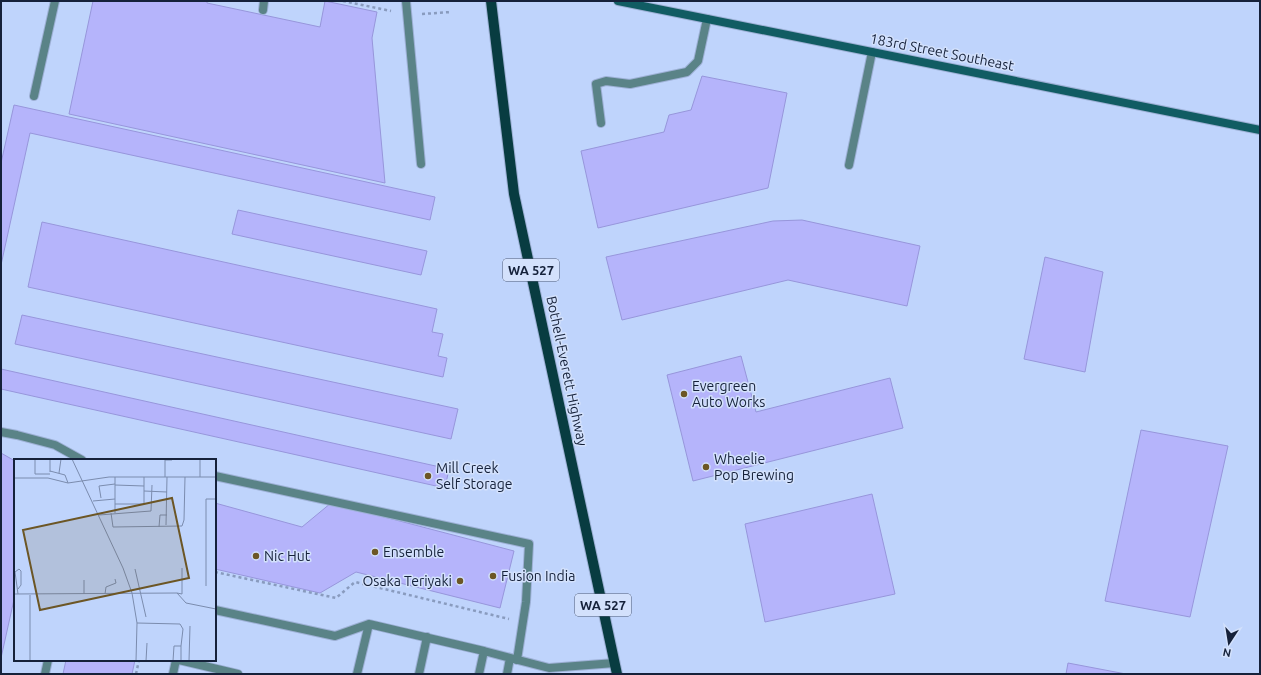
<svg xmlns="http://www.w3.org/2000/svg" width="1261" height="675" font-family="Ubuntu,sans-serif">
  <style>
    .building { fill: #b5b4fb; stroke: #9796db }
    .lines { fill: none; stroke-linecap: round; stroke-linejoin: round }
    .lane-casing { stroke: #9db0d5; stroke-width: 10 }
    .secondary-casing { stroke: #9db0d5; stroke-width: 10 }
    .primary-casing { stroke: #9db0d5; stroke-width: 12 }
    .path { stroke: #899bbe; stroke-width: 2.5; stroke-dasharray: 3 3; stroke-linecap: butt }
    .lane { stroke: #5a8387; stroke-width: 8 }
    .secondary { stroke: #115c63; stroke-width: 8 }
    .primary { stroke: #083c41; stroke-width: 10 }
    .poi-dot { fill: #6c5625; stroke: #d3e1fc; stroke-width: 1.5 }
    .labels { text-anchor: middle; stroke-width: 3; stroke-linejoin: round; paint-order: stroke }
    .shield { fill: #d3e1fc; stroke: #4e5b74; stroke-width: 1 }
    .shield-label { font-size: 13px; font-weight: bold; fill: #15213a }
    .street-label { font-size: 14px; fill: #15213a; stroke: #d3e1fc }
    .poi-label { font-size: 14px; fill: #15213a; stroke: #d3e1fc; text-anchor: start }
    .inset-road { fill: none; stroke: #7b8cae; stroke-width: 1 }
    .view { fill: #6c5625; fill-opacity: 0.15; stroke: #6c5625; stroke-width: 2 }
    .inset-edge { fill: none; stroke: #15213a; stroke-width: 2 }
  </style>
  <rect width="100%" height="100%" fill="#bfd4fc"/>
  <path class="building" d="M93 1H207V3L320 27 325 1 377 12 372 38 385 183 69 114Z
    M702 76 787 93 768 188 598 228 581 151 664 132 669 115 691 110Z
    M14 105 435 197 430 220 30 133 1 265V163Z
    M238 210 427 251 421 275 232 234Z
    M802 220 920 246 907 306 788 280 622 320 606 257 773 221Z
    M42 222 437 309 432 332 443 334 438 356 447 358 443 377 28 287Z
    M1045 257 1103 272 1085 372 1024 359Z
    M22 315 458 409 451 439 15 344Z
    M741 356 756 412 890 378 903 428 693 481 667 375Z
    M1 369 449 469 445 488 1 389Z
    M1141 430 1228 446 1190 617 1105 601Z
    M1 453 15 461V595L1 658Z
    M872 494 895 594 765 622 745 524Z
    M215 503 302 527 331 503 514 551 500 608 356 572 320 593 215 569Z
    M66 660H135L132 674H63Z
    M1068 663 1126 674H1066Z"/>
  <g class="lines">
    <g class="lane-casing">
      <path id="lane" d="M406 1 421 164
        M263 10 264 1
        M34 96 55 1
        M601 123 596 84 606 81 630 84 687 72 698 61 707 19
        M849 165 872 52
        M1 432 17 435 55 445 82 460
        M215 476 529 544 526 602 517 660
        M215 610 335 636 369 624 484 651 549 668 615 663
        M179 660 238 674
        M45 674 48 660
        M173 674 176 660
        M357 674 369 624
        M419 674 427 637
        M479 674 484 651
        M507 674 510 658"/>
    </g>
    <g class="secondary-casing">
      <path id="secondary" d="M618 1 1260 130"/>
    </g>
    <g class="primary-casing">
      <path id="primary" d="M491 1 514 194 617 674"/>
    </g>
    <path class="path" d="M343 1 391 11
      M422 14 451 12
      M215 572 336 598 355 582 509 619
      M136 674 139 660"/>
    <use href="#lane" class="lane"/>
    <use href="#secondary" class="secondary"/>
    <use href="#primary" class="primary"/>
  </g>
  <g class="poi-dot">
    <circle cx="684" cy="394" r="4"/>
    <circle cx="706" cy="467" r="4"/>
    <circle cx="428" cy="476" r="4"/>
    <circle cx="375" cy="552" r="4"/>
    <circle cx="256" cy="556" r="4"/>
    <circle cx="493" cy="576" r="4"/>
    <circle cx="460" cy="581" r="4"/>
  </g>
  <g class="labels">
    <g class="shield">
      <rect x="503" y="259" width="56" height="22" rx="3"/>
      <rect x="575" y="594" width="56" height="22" rx="3"/>
    </g>
    <g class="shield-label">
      <text x="531" y="275">WA 527</text>
      <text x="603" y="610">WA 527</text>
    </g>
    <g class="street-label">
      <text transform="translate(942 52) rotate(11)" y="5">183rd Street Southeast</text>
      <text transform="translate(567 371) rotate(78)" y="5">Bothell-Everett Highway</text>
    </g>
    <g class="poi-label">
      <text x="692" y="391">Evergreen<tspan x="692" dy="16">Auto Works</tspan></text>
      <text x="714" y="464">Wheelie<tspan x="714" dy="16">Pop Brewing</tspan></text>
      <text x="436" y="473">Mill Creek<tspan x="436" dy="16">Self Storage</tspan></text>
      <text x="383" y="557">Ensemble</text>
      <text x="264" y="561">Nic Hut</text>
      <text x="501" y="581">Fusion India</text>
      <text x="452" y="586" text-anchor="end">Osaka Teriyaki</text>
    </g>
  </g>
  <g transform="translate(14 459)">
    <rect width="202" height="202" fill="#bfd4fc"/>
    <path class="inset-road" d="M21 0V15H36M36 0V13M58 0 109 109 118 134 123 164 122 202M36 12 51 16 54 24M45 14 47 0M151 18V1H158M186 18V0M0 19H34L54 24 95 18H202M101 26 130 27M130 32 153 33M87 39 85 27 101 25M79 42 101 40M101 45H130V18M97 54 99 68 168 67 170 61 171 18M101 54V18M85 56 137 52 138 26M152 66 153 18M145 68 146 56H153M121 110 132 158M70 121V135M192 127V40H202M4 130 7 126V112L5 110 1 113 4 135M163 134 168 135V109M0 135 163 134 172 144 202 150M91 135 92 128 102 124 101 120M16 136V202M123 164 166 165 169 170 167 187M132 202 133 184M159 202 160 187H167V202M175 202 176 167"/>
    <path class="view" d="M158 39 175 119 26 151 9 71Z"/>
    <rect width="202" height="202" class="inset-edge"/>
  </g>
  <rect width="1261" height="675" fill="none" stroke="#15213a" stroke-width="4"/>
  <g transform="translate(1229 643) rotate(192)" stroke="#d3e1fc" stroke-width="3" paint-order="stroke">
  <path d="M0-3L7 15L0 10L-7 15Z" fill="#15213a"/>
  <text y="-6" font-size="11" font-weight="bold" text-anchor="middle" fill="#15213a">N</text>
  </g>
</svg>
